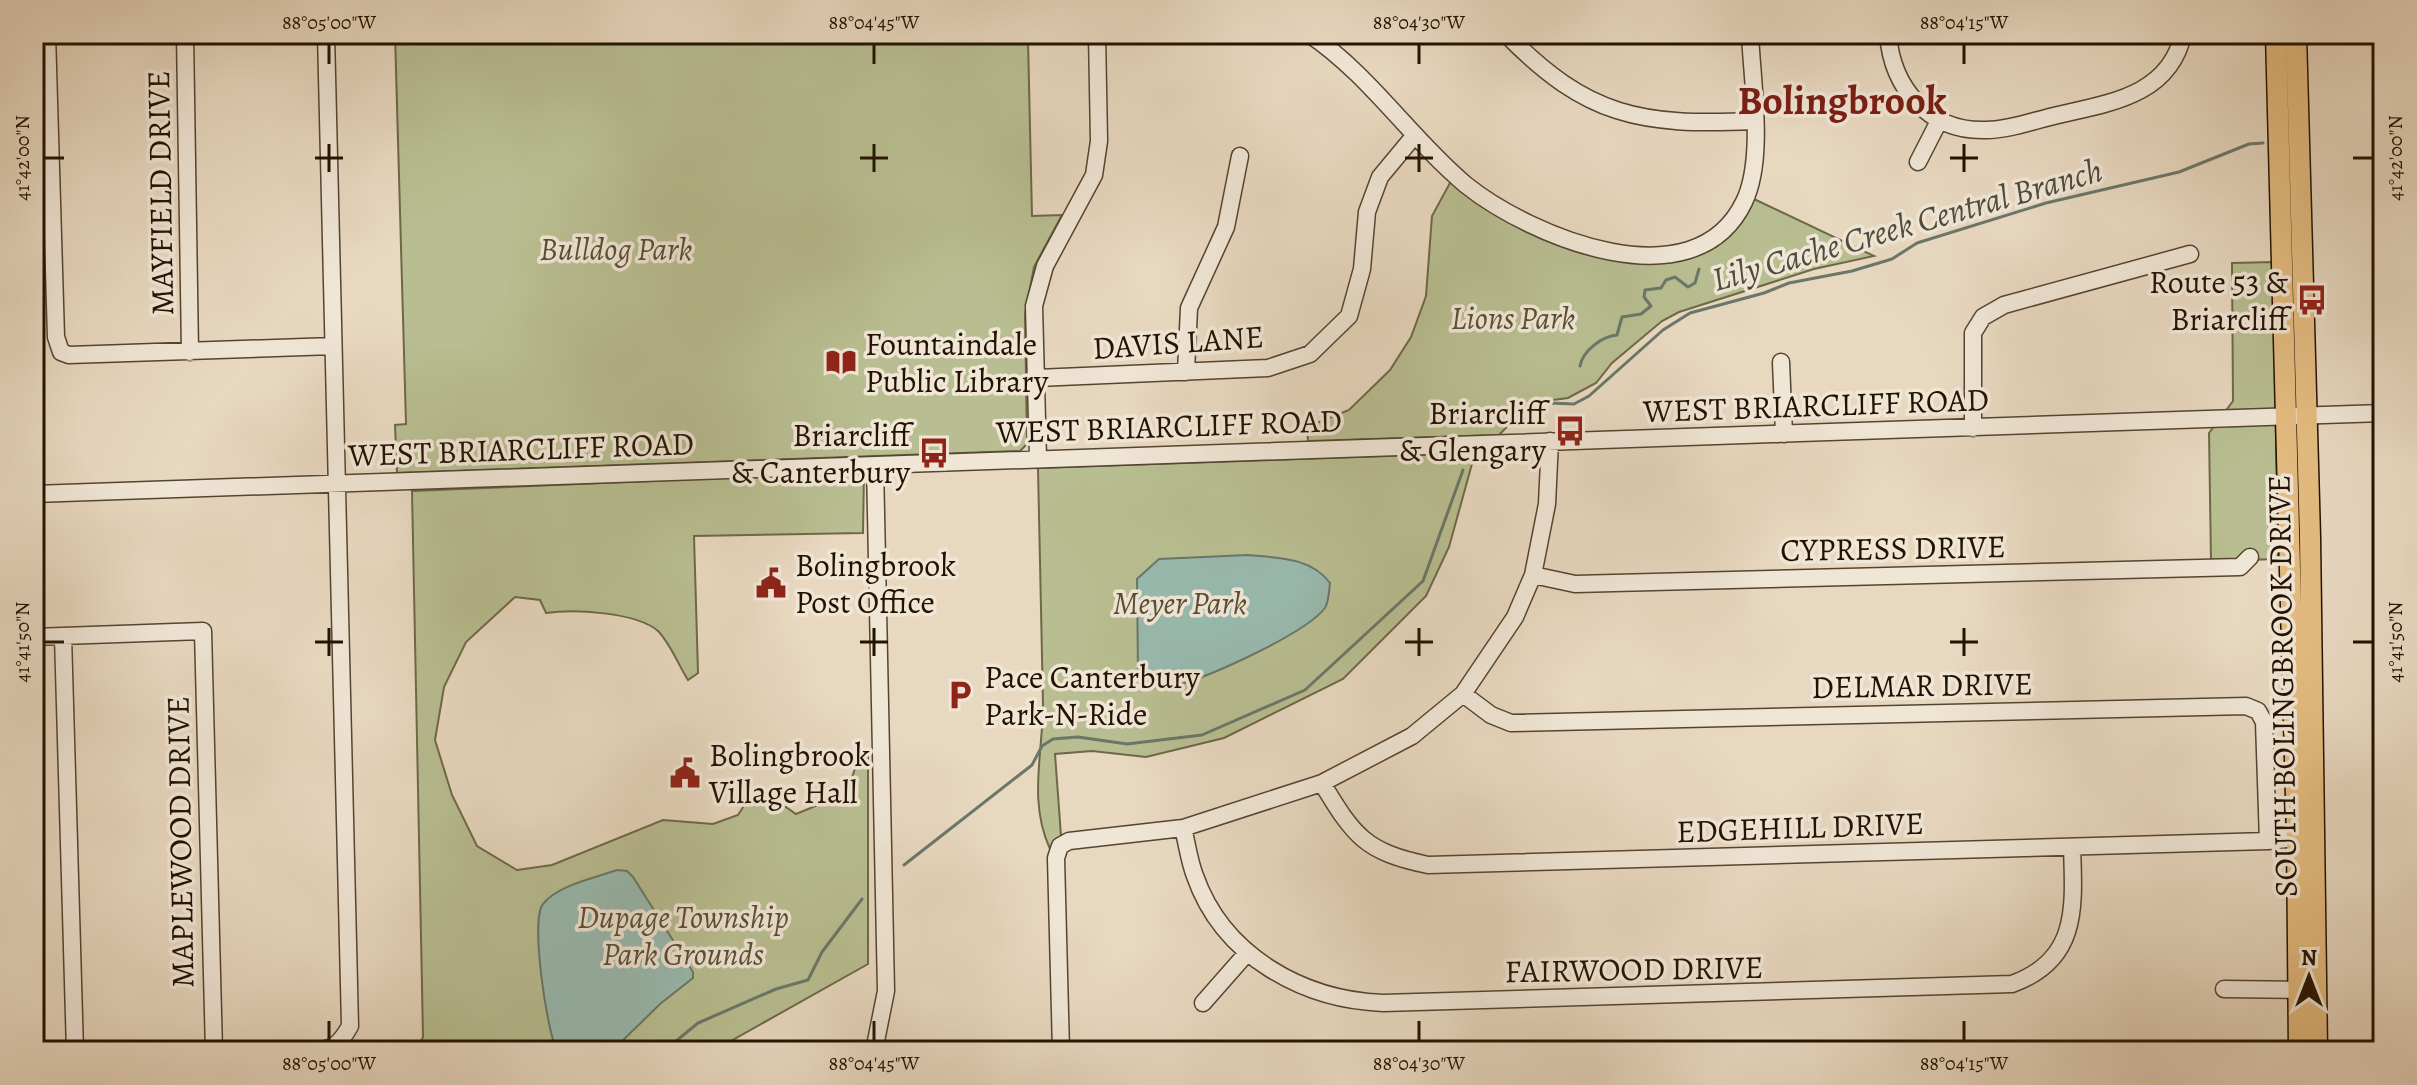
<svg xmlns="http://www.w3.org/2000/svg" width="2417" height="1085" font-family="Alegreya,serif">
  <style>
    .green { fill: #b8be91; stroke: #6e6848; stroke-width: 2 }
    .water { fill: #98baaf; stroke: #6a7769; stroke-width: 2 }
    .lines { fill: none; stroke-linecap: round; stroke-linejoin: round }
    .stream { stroke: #6a7769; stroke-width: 3 }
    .minor-casing { stroke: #554430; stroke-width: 19 }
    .major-casing { stroke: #241200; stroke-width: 23 }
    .minor { stroke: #f0e6d6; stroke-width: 16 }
    .major { stroke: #e4bc80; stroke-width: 20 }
    .ticks { fill: none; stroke: #241200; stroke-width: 3 }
    .labels { text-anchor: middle; stroke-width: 7; stroke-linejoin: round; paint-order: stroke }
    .street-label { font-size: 32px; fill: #241200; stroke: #f0e6d6 }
    .park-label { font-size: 32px; font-style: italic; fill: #584e33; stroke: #f0e6d6 }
    .poi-label { font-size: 32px; fill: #241200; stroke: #f0e6d6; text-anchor: start }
    .water-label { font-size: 34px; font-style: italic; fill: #4d4d3d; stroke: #f0e6d6 }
    .district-label { font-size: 40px; font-weight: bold; fill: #7a1f14; stroke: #f0e6d6 }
    .neatline { fill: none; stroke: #241200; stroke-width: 3 }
    .ticks-label { font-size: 20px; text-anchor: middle; fill: #241200 }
  </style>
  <rect width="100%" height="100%" fill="#e8d8c0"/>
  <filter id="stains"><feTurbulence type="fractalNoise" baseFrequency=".0025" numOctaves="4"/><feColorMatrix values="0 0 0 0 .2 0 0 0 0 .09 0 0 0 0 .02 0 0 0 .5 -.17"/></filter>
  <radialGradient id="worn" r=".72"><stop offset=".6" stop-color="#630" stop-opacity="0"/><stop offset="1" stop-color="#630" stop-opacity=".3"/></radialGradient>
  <path class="green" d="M395 34H820L824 43 1028 40 1032 216 1062 215 1034 267 1025 314 1027 444 1020 451 397 473 395 425 406 424Z
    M1451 181C1524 217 1649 306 1724 238 1735 228 1743 210 1752 198L1874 256 1814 269 1679 312 1662 321 1612 363 1596 383 1568 398 1530 403 1499 435 1308 441 1307 427 1349 410 1390 370 1411 337 1426 296 1432 216Z
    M2273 262 2278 559 2211 561 2209 433 2233 401 2232 263Z
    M1475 453 1449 547 1426 596 1343 679 1224 738 1146 757 1092 751 1055 754 1061 836 1050 849C1028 801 1043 754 1043 703 1042 625 1040 547 1038 468Z
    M864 472 863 533 694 536 698 673 688 680C679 666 670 643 658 631 636 612 574 609 546 613L540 600 515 597 466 642 444 687 435 740 452 795 477 846 517 870 552 865 663 820 713 824 738 815 753 792 763 791 796 814 847 793 860 753 868 754V964L713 1051H416L423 1037 412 491Z"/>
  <path class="water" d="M1248 555C1277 558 1311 557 1330 583 1329 591 1329 601 1325 608 1306 633 1213 675 1181 684 1169 688 1156 688 1143 687L1138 674 1137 579 1159 559Z
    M617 870 627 871 633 877 693 972V978L660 1004 612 1051H557C547 1032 530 920 543 904 558 885 595 878 617 870Z"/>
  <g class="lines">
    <path class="stream" d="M1580 366C1583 350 1603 336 1617 335L1622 317 1641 314 1651 306 1644 297 1645 290 1661 288 1666 280 1675 277 1688 287 1695 283 1699 269
      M1516 424 1550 403 1574 404 1589 396 1663 330 1690 313 1764 293 1789 283 1852 271 1892 259 1917 243 2046 203 2179 172 2249 144 2263 143
      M904 865 1032 765 1042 746 1053 739 1078 737 1127 744 1202 735 1305 690 1423 581 1463 470
      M664 1051 698 1023 776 989 808 980 822 952 862 899"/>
    <g class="minor-casing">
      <path id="minor" d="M47 34 56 337 61 352 69 355 333 346
        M185 34 190 352
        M1309 34C1369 74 1411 139 1466 185 1531 237 1694 305 1744 202 1765 159 1752 82 1750 34
        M1506 34C1587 117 1641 126 1753 121
        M1888 34C1892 88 1929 132 1986 130 2010 130 2035 120 2058 115 2110 103 2170 95 2183 34
        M1918 162 1939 121
        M1781 362 1784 434
        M1186 372 1189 308 1226 227 1240 156
        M1037 378 1268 368 1310 354 1349 316 1362 269 1367 212 1380 177 1414 136
        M1973 428V333L1983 317 2004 305 2190 254
        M1038 459 1034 306 1045 266 1094 175 1099 141 1097 34
        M34 494 2383 413
        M1533 575 1575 584 2240 567 2250 557
        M63 636 75 1051
        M34 637 203 631 214 1051
        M1463 694 1491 715 1511 723 2246 706 2258 711 2264 722 2268 841
        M1322 783C1354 836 1365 852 1428 865L2268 841 2308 837
        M1183 828C1187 843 1189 861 1195 876 1223 956 1303 1000 1383 1003L2012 984C2079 960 2074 907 2072 847
        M2224 989 2308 990
        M1203 1003 1247 953
        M313 1051C333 1050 340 1044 350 1026L326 34
        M874 1051 886 991 875 465
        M1061 1051 1056 858 1060 846 1069 841 1183 828 1322 783 1412 736 1463 694 1515 617 1533 575 1547 504 1550 441"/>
    </g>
    <g class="major-casing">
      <path id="major" d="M2276 34 2297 838 2299 1051
        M2296 34 2310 537 2317 1051"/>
    </g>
    <use href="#minor" class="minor"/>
    <use href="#major" class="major"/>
  </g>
  <path class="ticks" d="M329 44V64M874 44V64M1419 44V64M1964 44V64M329 144V172M874 144V172M1419 144V172M1964 144V172M44 158H64M315 158H343M860 158H888M1405 158H1433M1950 158H1978M2353 158H2373M329 628V656M874 628V656M1419 628V656M1964 628V656M44 642H64M315 642H343M860 642H888M1405 642H1433M1950 642H1978M2353 642H2373M329 1021V1041M874 1021V1041M1419 1021V1041M1964 1021V1041"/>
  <defs>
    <g id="bus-bare" transform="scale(2.4)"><path d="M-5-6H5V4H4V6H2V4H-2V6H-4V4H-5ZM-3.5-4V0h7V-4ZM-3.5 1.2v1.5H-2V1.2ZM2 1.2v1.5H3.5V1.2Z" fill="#8f2418" stroke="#f0e6d6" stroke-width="2.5" paint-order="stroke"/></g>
    <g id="library-bare" transform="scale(2.4)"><path d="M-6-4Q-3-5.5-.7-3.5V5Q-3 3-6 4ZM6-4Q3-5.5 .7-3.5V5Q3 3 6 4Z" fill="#8f2418" stroke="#f0e6d6" stroke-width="2.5" paint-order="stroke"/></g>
    <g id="civic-bare" transform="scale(2.4)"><path d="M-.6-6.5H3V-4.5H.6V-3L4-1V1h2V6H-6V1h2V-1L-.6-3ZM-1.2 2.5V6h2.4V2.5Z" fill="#8f2418" stroke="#f0e6d6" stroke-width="2.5" paint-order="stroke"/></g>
    <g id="parking-bare" transform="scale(2.4)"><path d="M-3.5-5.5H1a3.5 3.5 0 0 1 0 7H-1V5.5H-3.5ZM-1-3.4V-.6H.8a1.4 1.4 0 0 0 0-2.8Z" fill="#8f2418" stroke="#f0e6d6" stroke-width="2.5" paint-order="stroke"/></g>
  </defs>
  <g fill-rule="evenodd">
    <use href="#bus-bare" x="2312" y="300"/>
    <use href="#library-bare" x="841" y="362"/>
    <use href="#bus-bare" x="1570" y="431"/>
    <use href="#bus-bare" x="934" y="453"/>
    <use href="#civic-bare" x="771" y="583"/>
    <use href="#parking-bare" x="960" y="695"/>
    <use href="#civic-bare" x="685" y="773"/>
  </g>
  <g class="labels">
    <g class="street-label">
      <text transform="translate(160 193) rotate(-91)" y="11">MAYFIELD DRIVE</text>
      <text transform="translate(1178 342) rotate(-4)" y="11">DAVIS LANE</text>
      <text transform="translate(1816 405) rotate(-2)" y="11">WEST BRIARCLIFF ROAD</text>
      <text transform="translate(1169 426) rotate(-2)" y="11">WEST BRIARCLIFF ROAD</text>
      <text transform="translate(521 449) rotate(-2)" y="11">WEST BRIARCLIFF ROAD</text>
      <text transform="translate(1893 548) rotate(-1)" y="11">CYPRESS DRIVE</text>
      <text transform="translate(1922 685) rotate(-1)" y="11">DELMAR DRIVE</text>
      <text transform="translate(2282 686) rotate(-91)" y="11">SOUTH BOLINGBROOK DRIVE</text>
      <text transform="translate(1800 827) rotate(-2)" y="11">EDGEHILL DRIVE</text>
      <text transform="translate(180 842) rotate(-91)" y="11">MAPLEWOOD DRIVE</text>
      <text transform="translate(1634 969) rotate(-1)" y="11">FAIRWOOD DRIVE</text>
    </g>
    <g class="park-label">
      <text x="616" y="260">Bulldog Park</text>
      <text x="1513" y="329">Lions Park</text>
      <text x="1180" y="614">Meyer Park</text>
      <text x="683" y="928">Dupage Township<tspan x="683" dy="37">Park Grounds</tspan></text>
    </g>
    <g class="poi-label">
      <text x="2288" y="293" text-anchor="end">Route 53 &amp;<tspan x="2288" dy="37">Briarcliff</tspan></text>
      <text x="865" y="355">Fountaindale<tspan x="865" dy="37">Public Library</tspan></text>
      <text x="1546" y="424" text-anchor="end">Briarcliff<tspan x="1546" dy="37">&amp; Glengary</tspan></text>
      <text x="910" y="446" text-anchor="end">Briarcliff<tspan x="910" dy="37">&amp; Canterbury</tspan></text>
      <text x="795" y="576">Bolingbrook<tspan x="795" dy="37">Post Office</tspan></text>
      <text x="984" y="688">Pace Canterbury<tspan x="984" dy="37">Park-N-Ride</tspan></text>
      <text x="709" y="766">Bolingbrook<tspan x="709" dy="37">Village Hall</tspan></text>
    </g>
    <g class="water-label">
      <text transform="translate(1907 224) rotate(-16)" y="12">Lily Cache Creek Central Branch</text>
    </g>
    <g class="district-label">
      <text x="1842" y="114">Bolingbrook</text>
    </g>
  </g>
  <rect width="2417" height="1085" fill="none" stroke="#e8d8c0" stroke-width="88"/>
  <g transform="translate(2309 977)" stroke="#f0e6d6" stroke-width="6" paint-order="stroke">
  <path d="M0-6L14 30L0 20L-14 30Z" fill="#241200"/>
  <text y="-12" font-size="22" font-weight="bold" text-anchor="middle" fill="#241200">N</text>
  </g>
  <rect x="44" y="44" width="2329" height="997" class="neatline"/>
  <g class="ticks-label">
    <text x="329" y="29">88°05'00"W</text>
    <text x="874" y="29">88°04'45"W</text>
    <text x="1419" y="29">88°04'30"W</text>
    <text x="1964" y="29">88°04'15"W</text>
    <text transform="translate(22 158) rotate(-90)" y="7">41°42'00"N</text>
    <text transform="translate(2395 158) rotate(-90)" y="7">41°42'00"N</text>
    <text transform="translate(22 642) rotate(-90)" y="7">41°41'50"N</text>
    <text transform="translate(2395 642) rotate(-90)" y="7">41°41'50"N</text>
    <text x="329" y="1070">88°05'00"W</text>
    <text x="874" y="1070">88°04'45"W</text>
    <text x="1419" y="1070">88°04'30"W</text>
    <text x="1964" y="1070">88°04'15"W</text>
  </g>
  <rect width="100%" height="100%" filter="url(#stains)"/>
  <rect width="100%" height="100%" fill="url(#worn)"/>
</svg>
